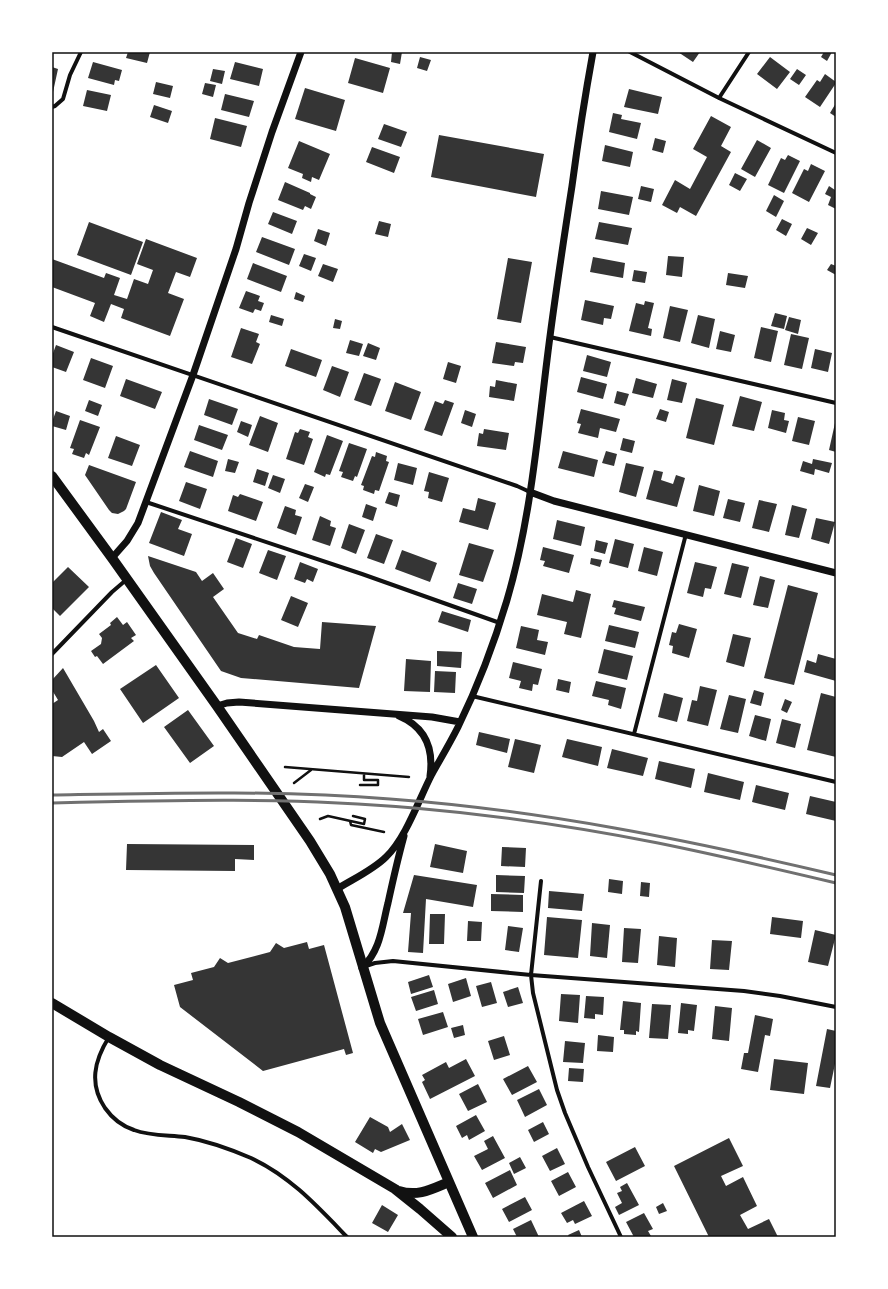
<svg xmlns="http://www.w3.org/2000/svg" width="888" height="1289" font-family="'PT Sans',sans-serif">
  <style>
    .building { fill: #353535 }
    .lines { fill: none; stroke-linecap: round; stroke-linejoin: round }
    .path { stroke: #111; stroke-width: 2.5 }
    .minor { stroke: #111; stroke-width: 4 }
    .tertiary { stroke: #111; stroke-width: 7 }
    .primary { stroke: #111; stroke-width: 10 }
    .rail { stroke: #707070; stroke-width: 3 }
    .neatline { fill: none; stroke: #111; stroke-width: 1.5 }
  </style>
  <rect width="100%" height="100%" fill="#fff"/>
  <path class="building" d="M128 52H150L147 63 126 58Z
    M392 52H402L400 64 391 62Z
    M678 52H700L693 62Z
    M824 52H832L827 61 821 57Z
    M420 57 431 60 427 71 417 68Z
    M770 57 790 72 777 89 757 74Z
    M355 58 390 68 383 93 348 83Z
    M93 62 122 70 119 81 115 80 114 85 88 78Z
    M235 62 263 69 259 86 230 79Z
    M52 67 58 69 53 92H52Z
    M213 69 225 71 222 84 210 81Z
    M797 69 806 75 799 85 790 79Z
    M825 74 836 82V83L820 107 805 97 817 80 820 82Z
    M156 82 173 86 170 98 153 94Z
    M205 83 216 85 213 97 202 94Z
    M305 88 345 100 336 131 295 119Z
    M629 89 662 97 658 114 624 107Z
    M87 90 111 95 107 111 83 106Z
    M225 94 254 101 249 117 221 110Z
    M836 103V117L830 113Z
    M154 105 172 111 168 123 150 117Z
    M613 113 622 115 621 119 641 123 637 139 609 132Z
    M711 116 731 127 721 146 731 152 696 216 680 207 677 213 662 205 675 180 690 189 707 157 693 149Z
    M215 118 247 126 241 147 210 139Z
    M384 124 407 132 401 147 378 139Z
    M439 135 544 154 536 197 431 177Z
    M655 138 666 141 663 153 652 150Z
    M757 140 771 148 755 177 741 169Z
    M299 141 330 154 319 180 312 177 311 182 302 178 303 174 288 168Z
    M605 145 633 152 630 167 602 161Z
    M372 147 400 157 394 173 366 162Z
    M788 155 800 161 784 193 768 185 781 158 785 160Z
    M811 164 825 171 809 202 792 193 804 169 808 171Z
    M735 173 747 179 740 191 729 185Z
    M285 182 310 193V194L316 197 311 209 305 206 303 210 278 200Z
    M641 186 654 189 651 202 638 199Z
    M829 186 835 190 836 187V209L828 205 831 197 825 194Z
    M601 191 633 197 629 215 598 209Z
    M774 195 784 201 776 217 766 211Z
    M273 212 297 221 292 234 268 224Z
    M782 219 792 224 786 236 776 230Z
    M379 221 391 224 388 237 375 234Z
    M89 222 143 242 131 275 77 255Z
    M599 222 632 228 628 245 595 239Z
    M807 228 818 233 811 245 801 239Z
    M318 229 330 233 326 246 314 241Z
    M262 237 295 249 289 265 256 252Z
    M146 239 197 258 190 277 176 272 168 293 184 299 170 336 121 318 124 309 111 304 104 322 90 316 95 303 52 287V259L104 278 106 273 120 278 114 295 127 299 134 279 148 284 153 270 137 264Z
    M304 254 316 258 311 271 299 266Z
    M668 256 684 257 682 277 666 275Z
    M593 257 625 263 623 278 590 272Z
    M508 258 532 262 521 323 497 319Z
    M253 263 287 276 281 292 247 279Z
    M323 264 338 269 333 282 318 276Z
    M831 264 836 266V275L827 270Z
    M634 270 647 272 645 283 632 281Z
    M728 273 748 276 745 288 726 285Z
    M246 291 260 296 258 301 264 303 261 311 255 309 253 313 239 308Z
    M296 292 305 296 303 302 294 299Z
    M585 300 614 306 611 319 604 318 603 325 581 320Z
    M645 301 654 303 648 328 652 329 651 336 629 331 636 303 644 305Z
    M670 306 688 310 680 342 663 338Z
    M775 313 787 316 784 329 771 326Z
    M271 315 284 319 282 326 269 322Z
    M698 315 715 319 709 348 691 343Z
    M789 317 801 320 798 334 785 330Z
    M335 319 342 321 340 329 333 328Z
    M761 327 778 331 771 362 754 358Z
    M241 328 259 334 256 342 260 344 252 364 231 357Z
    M720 331 735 335 731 352 716 349Z
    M791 334 809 338 802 369 784 365Z
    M350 340 363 344 359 356 346 353Z
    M496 342 526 347 523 363 515 362 514 366 492 363Z
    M368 343 380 348 376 360 363 356Z
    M56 345 74 352 66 372 52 367V356Z
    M291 349 322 360 316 377 285 366Z
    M815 349 832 353 828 372 811 368Z
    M587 355 611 362 607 377 583 371Z
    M91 358 113 366 105 388 83 380Z
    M448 362 461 366 456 383 443 379Z
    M332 366 349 372 340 397 323 390Z
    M364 373 381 379 371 406 354 400Z
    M581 377 607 384 603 399 577 392Z
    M636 378 657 384 653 398 632 393Z
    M126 379 162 392 155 409 120 396Z
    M672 379 687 383 682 403 667 400Z
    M496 380 517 384 514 401 489 397 490 386 495 387Z
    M395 382 421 392 411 420 385 411Z
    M617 391 629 394 625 406 614 403Z
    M740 396 762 402 754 431 732 426Z
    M696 398 724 405 714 445 686 438Z
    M209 399 238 409 232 425 204 415Z
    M89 400 102 405 98 416 85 411Z
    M445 400 454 403 442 436 424 430 435 401 443 404Z
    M581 409 620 419 616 432 600 428 598 438 578 433 581 424 577 423Z
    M660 409 669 412 666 422 656 419Z
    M465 410 476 414 472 427 461 423Z
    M772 410 785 413 784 420 789 421 786 433 768 428Z
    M56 411 70 416 66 430 52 426V422Z
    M260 416 278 423 268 452 249 445Z
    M798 417 815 421 809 445 792 441Z
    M80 420 100 427 89 455 86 453 84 458 72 454 74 449 70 448Z
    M241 421 252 425 248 437 237 432Z
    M835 423H836V452L829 450Z
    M199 425 228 435 222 450 194 440Z
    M300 429 310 432 308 437 313 439 304 465 286 459 295 432 298 433Z
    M484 429 509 433 506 450 477 446 479 433 483 434Z
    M327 435 343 441 330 475 326 474 325 477 314 472Z
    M116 436 140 445 132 466 108 458Z
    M623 438 635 441 632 453 620 450Z
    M349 443 367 449 357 477 355 476 353 481 341 477 343 472 339 471Z
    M190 451 218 461 213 477 184 467Z
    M563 451 598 460 594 477 558 468Z
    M606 451 617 454 614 466 602 463Z
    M376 452 387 456 386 461 389 462 379 491 375 490 374 494 363 490 364 486 361 485 372 456 375 457Z
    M228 459 239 462 235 473 225 471Z
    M813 459 832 463 829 473 815 469 814 475 800 471 803 461 812 464Z
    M398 463 417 468 413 485 394 480Z
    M626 463 644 467 636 497 619 492Z
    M89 465 136 482 126 509 124 511 118 514 112 513 109 510 85 475Z
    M257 469 269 473 265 486 253 482Z
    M654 470 663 472 661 480 673 484 676 475 685 478 677 507 646 499Z
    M429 472 449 478 442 502 428 498 429 492 424 491Z
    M273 475 285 479 280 493 268 488Z
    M186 482 207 489 200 509 179 501Z
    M305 484 314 487 308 502 299 498Z
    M699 485 720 491 714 516 693 511Z
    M389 492 400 495 397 507 385 503Z
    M240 494 263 502 256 521 228 511 233 495 238 497Z
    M478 498 496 503 488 530 459 522 463 508 475 511Z
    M728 499 745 503 740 522 723 518Z
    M759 500 777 504 769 532 752 528Z
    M366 504 377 508 373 521 362 517Z
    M792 505 807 509 799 538 785 535Z
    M285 506 296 510 295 515 302 517 296 535 277 528Z
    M161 512 182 520 178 529 192 534 184 556 149 543Z
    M320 516 331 521 330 526 336 528 330 546 312 540Z
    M816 518 835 522 829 544 811 539Z
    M557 520 585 527 581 546 553 539Z
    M349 524 365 530 356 554 341 548Z
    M376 534 393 540 384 564 367 558Z
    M236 538 252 544 243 568 227 562Z
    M615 539 634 544 628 568 609 563Z
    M596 540 608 543 605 554 594 551Z
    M469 543 494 550 483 582 459 575Z
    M543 547 574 555 569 573 543 566 545 561 540 560Z
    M644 547 663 552 657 576 638 571Z
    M268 550 286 556 277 580 259 573Z
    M402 550 437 563 430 582 395 569Z
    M148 556 196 572 202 581 213 573 224 589 213 597 238 633 257 639 259 635 294 647 320 649 322 622 376 626 359 688 241 678 221 671 154 573 150 566Z
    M591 558 602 560 600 567 590 564Z
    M300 562 318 569 313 582 307 579 305 583 294 579Z
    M695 562 717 567 711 589 705 588 703 597 687 593Z
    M732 563 749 567 741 598 724 594Z
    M68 567 89 587 60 616 52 608V583Z
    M760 576 775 580 768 608 753 605Z
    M458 583 477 589 472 604 453 598Z
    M788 585 818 593 794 685 764 678Z
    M576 590 591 594 581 638 564 634 567 622 537 615 542 594 573 602Z
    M291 596 308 603 298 627 281 620Z
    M614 600 645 607 641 621 614 614 616 608 612 607Z
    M442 611 471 620 468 632 438 622Z
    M117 617 123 625 127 622 136 635 131 638 134 641 103 664 97 656 95 657 91 651 101 644 102 638 99 634 111 625 110 623Z
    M679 624 697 629 689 658 672 653 673 646 669 645 672 632 676 633Z
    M609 625 639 632 635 648 605 641Z
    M521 626 539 630 537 640 548 642 545 655 516 648Z
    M733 634 751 638 744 667 726 662Z
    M604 649 633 656 627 680 598 673Z
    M437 651 462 652 461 668 437 666Z
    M818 654 836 659V681L804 672 807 660 816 663Z
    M406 659 431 661 430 692 404 691Z
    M513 662 542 669 538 685 533 684 532 691 519 688 521 681 509 678Z
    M156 665 179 698 143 723 120 689Z
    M63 668 94 721 99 732 103 729 111 741 92 754 84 742 62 757 52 756V704L58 700 52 690V680Z
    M435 671 456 672 455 693 434 692Z
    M558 679 571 682 569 693 556 690Z
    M596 681 626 688 621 709 608 705 609 700 592 696Z
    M700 686 717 690 708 726 687 721 692 700 697 701Z
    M754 690 764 693 761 706 750 703Z
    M664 693 683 698 677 722 658 717Z
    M821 693 836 697V757L807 750Z
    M729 695 746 699 738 733 720 729Z
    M785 699 792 702 787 713 781 710Z
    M188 710 214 746 190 763 164 727Z
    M755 715 771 719 766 741 749 736Z
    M782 719 801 724 795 748 776 743Z
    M479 732 510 739 507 753 476 745Z
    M515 739 541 745 534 773 508 767Z
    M567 739 602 747 598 766 562 757Z
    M612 749 648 758 643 776 607 768Z
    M659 761 695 769 691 788 655 779Z
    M708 773 744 782 740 800 704 792Z
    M756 785 789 793 785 810 752 802Z
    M810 796 836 802V821L806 814Z
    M127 844 254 845V860L235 859V871L126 870Z
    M435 844 467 851 463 873 430 867Z
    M502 847 526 848 525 867 501 866Z
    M414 875 477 885 473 907 426 899 423 953 408 952 411 913H403Z
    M496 875 525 876 524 893 496 892Z
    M609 879 623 881 622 894 608 892Z
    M641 882 650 883 649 897 640 896Z
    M549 891 584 894 582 911 548 908Z
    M491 894 523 895V912L491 911Z
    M430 914H445L444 944H429Z
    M547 917 582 920 578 958 544 955Z
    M772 917 803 921 801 938 770 934Z
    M468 921 482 922 481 941H467Z
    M592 923 610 925 607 958 590 956Z
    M508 926 523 928 519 952 505 950Z
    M624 928 641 929 638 963 622 962Z
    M815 930 836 935 828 966 808 962Z
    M659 936 677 938 675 967 657 965Z
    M712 940 732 941 729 970 710 969Z
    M307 942 309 949 324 945 353 1053 346 1055 344 1049 263 1071 180 1007 174 985 193 980 191 973 214 967 220 958 228 963 270 952 276 943 284 948Z
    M429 975 433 987 411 994 408 982Z
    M466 978 471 996 453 1002 448 984Z
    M491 982 497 1003 482 1007 476 986Z
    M518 987 523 1003 508 1007 503 992Z
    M434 990 438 1004 416 1011 411 997Z
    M561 994 580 995 578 1023 559 1021Z
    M586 996 604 997 603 1015 595 1014V1019L584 1018Z
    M623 1001 641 1003 639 1032 636 1031V1035L624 1034V1030H620Z
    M681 1003 697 1005 694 1031 688 1030V1034L678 1033Z
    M652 1004 671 1005 668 1039 649 1038Z
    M715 1006 732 1008 729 1041 712 1039Z
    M443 1012 448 1027 423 1035 418 1019Z
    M755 1015 773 1019 770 1036 765 1035 758 1072 741 1069 744 1053H748Z
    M463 1025 465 1035 454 1038 451 1028Z
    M827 1029 836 1031V1059L830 1088 816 1086Z
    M598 1035 614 1037 613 1052 597 1051Z
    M504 1036 510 1055 494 1060 488 1041Z
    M565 1041 585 1043 583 1063 563 1062Z
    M466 1059 475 1076 430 1099 422 1082 425 1080 422 1075 446 1062 449 1068Z
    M774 1059 808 1063 804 1094 770 1090Z
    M528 1066 537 1082 512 1095 503 1079Z
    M569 1068 584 1069 583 1082 568 1081Z
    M478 1084 487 1102 468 1111 459 1094Z
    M539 1089 547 1105 525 1117 517 1100Z
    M476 1115 485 1131 469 1140 467 1135 462 1138 456 1126Z
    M370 1117 388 1127 390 1132 402 1124 410 1140 381 1152 375 1149 373 1153 355 1142Z
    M543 1122 549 1134 534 1142 528 1130Z
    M493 1136 505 1158 482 1170 474 1156 488 1149 484 1141Z
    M729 1138 743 1166 721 1176 726 1186 743 1177 757 1206 740 1215 748 1229 769 1219 778 1237H709L674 1166Z
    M635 1147 645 1166 616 1181 606 1162Z
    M557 1148 565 1164 550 1171 542 1156Z
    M520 1157 526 1168 514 1174 509 1163Z
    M510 1170 517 1185 493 1198 485 1183Z
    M568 1172 576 1187 559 1196 551 1181Z
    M627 1183 639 1205 619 1215 615 1207 622 1203 617 1193 622 1191 620 1187Z
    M525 1197 532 1210 509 1222 502 1209Z
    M584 1201 592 1216 575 1224 573 1220 567 1223 561 1213Z
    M663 1203 667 1211 659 1214 656 1207Z
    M382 1205 398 1215 388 1232 372 1223Z
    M644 1213 653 1229 648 1231 651 1236 634 1237 626 1222Z
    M531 1220 539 1237H517L513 1229Z
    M579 1230 582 1237H569L568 1235Z"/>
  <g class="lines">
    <path class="path" d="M285 767 409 777
      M294 783 311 770
      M360 785H378V780H364V774
      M320 819 328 816 364 824 365 819 353 816
      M350 821 351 825 384 832"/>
    <path class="minor" d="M630 52 719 98 836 153
      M719 98 749 52
      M52 107 55 106 63 99 70 75 81 52
      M52 327 517 486 530 492
      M550 337 836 403
      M146 502 362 574 500 623
      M52 654 112 592 126 580
      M472 696 836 782
      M634 734 686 534
      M541 881 531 975 533 993 557 1090 565 1113 588 1167 621 1237
      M366 966 375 963 393 961 531 975 744 991 780 996 836 1007
      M109 1037C94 1061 89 1084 105 1108 112 1118 122 1126 134 1130 150 1136 168 1135 185 1137 208 1141 230 1149 251 1158 290 1176 318 1207 347 1237"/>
    <path class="tertiary" d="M530 492 554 501 836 573
      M112 558 127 541 138 523 193 375 236 249 249 203 272 132 301 52
      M217 706 227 703 239 702 432 717 460 722
      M399 716C425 727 434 748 430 776
      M337 889C353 879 373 870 386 857 406 838 419 799 432 774 441 758 450 743 458 727 478 686 494 644 507 600 530 522 537 441 547 360 554 302 563 244 572 186 578 141 585 96 593 52
      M362 968C381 950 382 926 388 903 393 880 398 858 404 836"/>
    <path class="primary" d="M52 476 112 558 217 706 310 841 330 874 345 907 380 1023 473 1237
      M52 1003 109 1037 160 1065 239 1102 298 1132 395 1189 420 1209 452 1237
      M399 1191C418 1197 432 1189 449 1182"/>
    <path class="rail" d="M52 795C165 793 277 790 390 799 541 810 689 840 836 875
      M52 803C173 800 293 797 414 808 495 815 577 827 658 843 717 855 777 869 836 883"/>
  </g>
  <rect width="888" height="1289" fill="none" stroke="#ffffff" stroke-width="106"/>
  <rect x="53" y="53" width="782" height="1183" class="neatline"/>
</svg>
